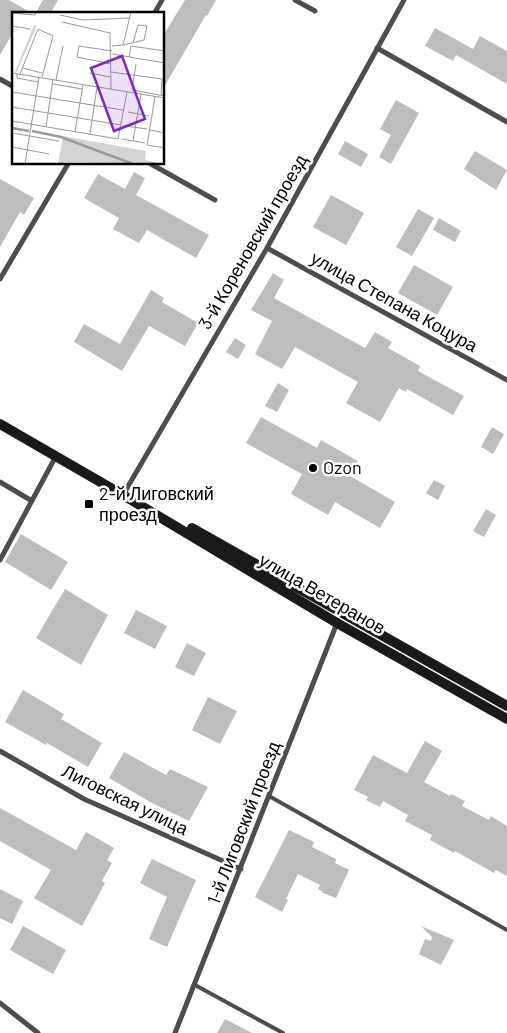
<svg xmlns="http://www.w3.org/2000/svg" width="507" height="1033" font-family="Barlow,sans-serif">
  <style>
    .building { fill: #bdbdbd }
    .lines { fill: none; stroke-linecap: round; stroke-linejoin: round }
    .lane { stroke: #4d4d4d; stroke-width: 4 }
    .street { stroke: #4d4d4d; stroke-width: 5 }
    .secondary { stroke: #1a1a1a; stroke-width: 10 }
    .poi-dot { fill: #000; stroke: #fff; stroke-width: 2 }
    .labels { text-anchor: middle; stroke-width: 5; stroke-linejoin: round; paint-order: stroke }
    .street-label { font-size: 18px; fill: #000; stroke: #fff }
    .poi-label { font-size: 18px; fill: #000; stroke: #fff; text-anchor: start }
    .inset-river { fill: none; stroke: #9b9b9b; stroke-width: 2.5 }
    .inset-road { fill: none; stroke: #999; stroke-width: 1 }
    .view { fill: #7b2cbf; fill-opacity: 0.15; stroke: #7b2cbf; stroke-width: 2.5 }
    .inset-edge { fill: none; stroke: #000; stroke-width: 2.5 }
  </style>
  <rect width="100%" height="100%" fill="#fff"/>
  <path class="building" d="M0 0H9L33 14H14V31L0 55Z
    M43 0H58L50 14H35Z
    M185 0H216L207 16 206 15 164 87V34Z
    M435 28 473 49 480 36 507 51V84L456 55 453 61 425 46Z
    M396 100 419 113 391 164 379 157 391 135 380 129Z
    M345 141 368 154 361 167 338 154Z
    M475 151 507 170 496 190 464 169Z
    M134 172 145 178 136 195 209 235 196 258 147 230 139 243 113 229 119 218 84 198 98 174 125 189Z
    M0 179 34 198 24 215 20 212 0 247Z
    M331 195 364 213 346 245 313 227Z
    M418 209 434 218 412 256 396 247Z
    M439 218 461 231 455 242 433 230Z
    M414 265 453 287 437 315 398 293Z
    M273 273 284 280 274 298 365 348 375 332 392 342 388 348 420 366 418 371 464 396 453 415 407 389 406 392 399 388 380 422 346 403 358 382 295 347 282 369 255 354 272 321 251 310Z
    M151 290 164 298 162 302 198 323 185 346 149 326 122 371 74 342 84 324 120 344Z
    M235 338 246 345 238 359 226 352Z
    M278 383 289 390 277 412 265 406Z
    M261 417 317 448 321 440 358 461 350 476 395 502 380 528 335 502 328 515 291 494 302 474 246 443Z
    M492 427 504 434 493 454 481 447Z
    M434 480 445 486 438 500 426 493Z
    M486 509 496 515 484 537 473 531Z
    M21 534 68 562 51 590 5 562Z
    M65 589 108 615 81 665 36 638Z
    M136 610 167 626 155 649 124 633Z
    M187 643 206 653 194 676 175 667Z
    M23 690 64 714 61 719 102 743 88 767 47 743 46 745 5 722Z
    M208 697 237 711 220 744 192 730Z
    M425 741 442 751 424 782 450 796 451 794 465 801 462 806 489 820 491 816 507 826V876L496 870 494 873 455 851 454 853 430 840 432 835 405 821 408 815 383 801 380 807 366 800 368 797 354 790 373 755 407 773Z
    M124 752 166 775 170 769 208 787 189 821 152 803 109 778Z
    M0 808 76 850 86 832 114 848 107 860 112 863 102 881 105 883 82 926 34 898 51 870 0 841Z
    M289 830 314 842 312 847 336 859 335 863 349 870 336 898 323 893 322 891 318 889 320 885 298 874 286 899 288 900 282 912 255 897Z
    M152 859 196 880 167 947 149 939 167 897 140 883Z
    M0 889 23 901 12 924 0 918Z
    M23 926 66 950 53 974 10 950Z
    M421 926 454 940 441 965 419 954 425 939 431 941 432 937Z
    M225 1019 252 1033H217Z"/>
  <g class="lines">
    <path class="lane" d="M269 796 507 930
      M195 985 283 1033"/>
    <path class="street" d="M295 0 315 11
      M154 14 162 0
      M377 48 507 122
      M0 79 14 87
      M151 164 215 200
      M267 248 507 380
      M0 279 68 164
      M0 482 32 501
      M123 495 267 248 404 0
      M0 560 56 456
      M0 751 84 799 241 869
      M0 1003 38 1033
      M175 1033 337 623"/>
    <path class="secondary" d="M0 424 123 495 337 623 507 719
      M192 528 507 706"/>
  </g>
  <g class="poi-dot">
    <circle cx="313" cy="468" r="5"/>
    <rect x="84" y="499" width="10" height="10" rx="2.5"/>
  </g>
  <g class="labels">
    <g class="street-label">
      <text transform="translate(253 242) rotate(-60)" y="6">3-й Кореновский проезд</text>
      <text transform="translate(394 302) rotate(29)" y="6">улица Степана Коцура</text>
      <text transform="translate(322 594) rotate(30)" y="6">улица Ветеранов</text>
      <text transform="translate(125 800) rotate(26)" y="6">Лиговская улица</text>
      <text transform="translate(244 823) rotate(-69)" y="6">1-й Лиговский проезд</text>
    </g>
    <g class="poi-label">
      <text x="323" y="474">Ozon</text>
      <text x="99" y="500">2-й Лиговский<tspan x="99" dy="21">проезд</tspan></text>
    </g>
  </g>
  <g transform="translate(12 12)">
    <rect width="152" height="152" fill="#fff"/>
    <path d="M22 13 25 14 4 61 3 60ZM51 124 134 139 133 148 152 152 55 150 46 152Z" fill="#d4d4d4"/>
    <path class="inset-river" d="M0 116 17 119M20 119 49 125 121 152"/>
    <path class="inset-road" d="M0 1 23 3 24 0M48 3 71 8 118 6M50 10 98 21 99 77M0 14 18 17M111 33 119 0M100 34 111 33 132 28 135 14 126 13 121 31M100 42 153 51M117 45 119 34 153 39M99 52 65 45 67 34 100 39M11 56 30 61M99 60 150 67 149 83M0 61 153 86M78 61 98 65M5 62V66L26 70M8 62 26 17 41 24 30 65M44 68 51 34M41 72 70 77M120 77 124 52M120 78 153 84M0 80 111 98M143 85 135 133 153 136M0 95 109 113M116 100 137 104M0 109 106 127 115 80M114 114 135 117M34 115 41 67M138 118 153 121M63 120 71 73M0 121 47 129M78 122 85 75M110 127 133 131M121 129 129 82M0 135 37 142M13 152 27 65"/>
    <path class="view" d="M110 44 133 107 102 119 79 56Z"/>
    <rect width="152" height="152" class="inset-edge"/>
  </g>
</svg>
